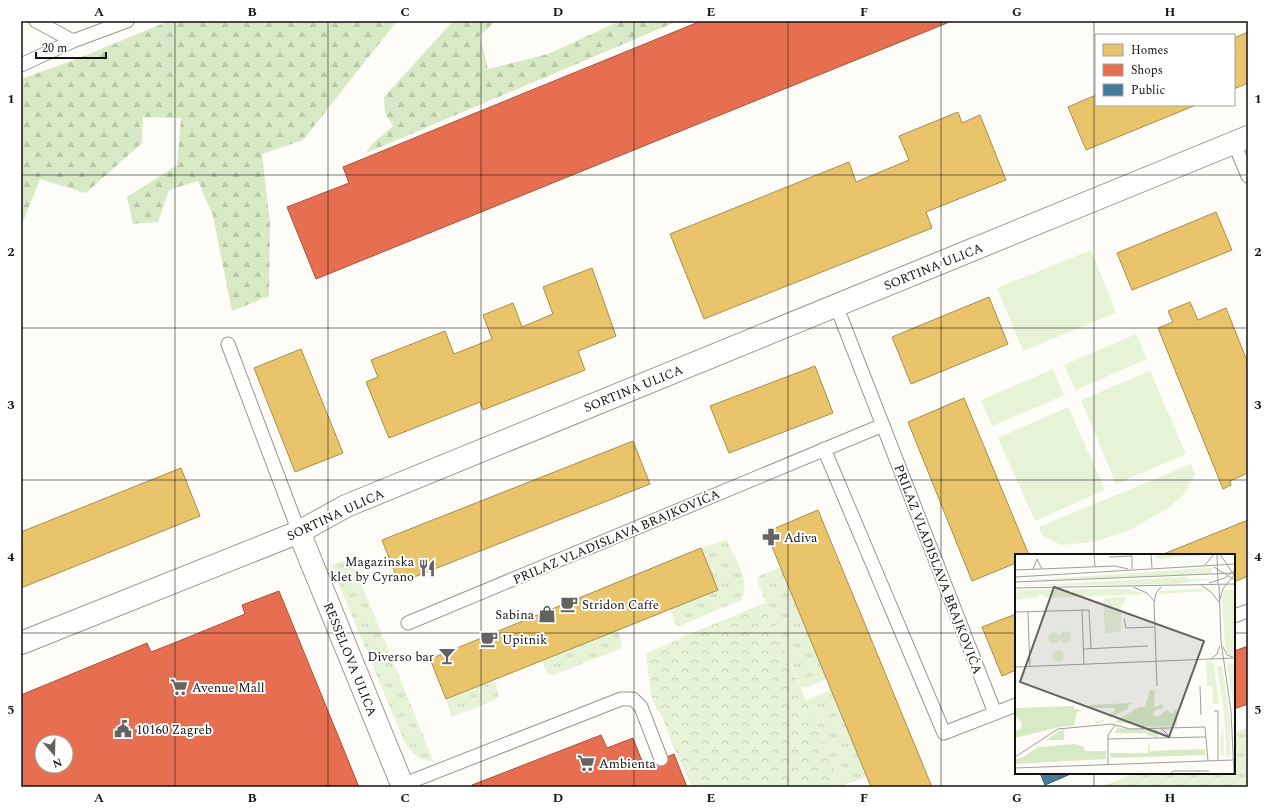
<svg xmlns="http://www.w3.org/2000/svg" width="1269" height="808" font-family="Spectral,serif">
  <style>
    .grass { fill: url(#grass-tufts) }
    .forest { fill: url(#forest-firs) }
    .park { fill: url(#park-crowns) }
    .garden { fill: #e7f3d7 }
    .homes { fill: #e9c46a; stroke: #a88e4f }
    .shops { fill: #e76f51; stroke: #a7533e; fill-rule: evenodd }
    .public { fill: #457b9d; stroke: #355b73 }
    .lines { fill: none; stroke-linecap: round; stroke-linejoin: round }
    .service-casing { stroke: #979795; stroke-width: 15 }
    .minor-casing { stroke: #979795; stroke-width: 24 }
    .service { stroke: #fffffe; stroke-width: 13 }
    .minor { stroke: #fffffe; stroke-width: 22 }
    .grid { fill: none; stroke: #111; stroke-width: 1; stroke-opacity: 0.55 }
    .labels { text-anchor: middle; stroke-width: 4; stroke-linejoin: round; paint-order: stroke }
    .street-label { font-size: 13px; fill: #111; stroke: #fff }
    .poi-label { font-size: 13px; fill: #111; stroke: #fff; text-anchor: start }
    .inset-road { fill: none; stroke: #9f9e9b; stroke-width: 1 }
    .view { fill: #646362; fill-opacity: 0.15; stroke: #646362; stroke-width: 2 }
    .inset-edge { fill: none; stroke: #111; stroke-width: 2 }
    .neatline { fill: none; stroke: #111; stroke-width: 1.5 }
    .grid-label { font-size: 13px; text-anchor: middle; font-weight: bold; fill: #111 }
  </style>
  <defs>
    <pattern id="grass-tufts" width="24" height="20" patternUnits="userSpaceOnUse"><rect width="24" height="20" fill="#e7f3d7"/><path d="M3 7l-1-3M5 7V3M7 7l1-3M15 17l-1-3M17 17v-4M19 17l1-3" fill="none" stroke="#c5cfb8"/></pattern>
    <pattern id="forest-firs" width="22" height="20" patternUnits="userSpaceOnUse"><rect width="22" height="20" fill="#d8eac5"/><path d="M5 1l3.5 6h-7zM16 11l3.5 6h-7z" fill="#b8c8a8"/></pattern>
    <pattern id="park-crowns" width="20" height="18" patternUnits="userSpaceOnUse"><rect width="20" height="18" fill="#e7f3d7"/><path d="M2 6a3 3 0 1 1 6 0M12 15a3 3 0 1 1 6 0" fill="none" stroke="#c5cfb8"/></pattern>
  </defs>
  <rect width="100%" height="100%" fill="#fdfcf7"/>
  <path class="grass" d="M727 540C734 557 752 582 741 600L679 626 675 624 670 609 718 590 701 548Z
    M343 561 348 562 356 571 434 762C418 760 412 754 404 741L331 565Z
    M781 567 827 679 805 688 801 687 757 581 759 576Z
    M618 630 622 644 620 649 553 675 548 674 542 661Z
    M495 680 499 696 495 700 452 717 446 699Z
    M831 690 867 777 841 786 806 702 809 699Z
    M1248 727V787H1101L1135 773H1234V733Z"/>
  <path class="forest" d="M169 21H397L303 140 262 154 270 223 269 296 232 311 213 216 198 181 169 190 158 222 133 224 127 197 177 165 181 118 143 117 142 143 86 193 40 179 21 227V79L79 58Z
    M453 21H495L480 36 488 69 548 54 620 21H678L366 153 373 143 393 126 385 113 384 97Z"/>
  <path class="park" d="M766 603 841 787H692L672 744 662 716 656 708 651 694 646 654 699 630Z"/>
  <path class="garden" d="M1091 250 1116 313 1023 351 997 288Z
    M1136 334 1147 359 1076 390 1064 365Z
    M1053 369 1064 395 992 426 981 400Z
    M1150 371 1186 454 1116 484 1081 400Z
    M1068 407 1105 490 1035 521 998 438Z
    M1191 464 1195 474 1185 493 1170 507 1130 530 1093 542 1061 545 1043 536 1039 527Z"/>
  <path class="homes" d="M1248 32V83L1234 89V38Z
    M1096 95V105H1196L1086 150 1068 107Z
    M958 112 962 123 980 115 1006 180 926 212 932 228 704 319 670 234 849 162 856 182 909 160 899 136Z
    M1216 212 1232 250 1132 290 1117 253Z
    M592 268 616 336 578 351 585 370 483 410 480 402 389 438 366 382 378 377 371 360 445 331 454 354 492 339 483 315 513 303 522 327 553 314 543 287Z
    M989 297 1008 344 911 384 892 337Z
    M1190 302 1198 320 1226 308 1248 363V473L1230 481 1231 485 1223 489 1158 328 1173 322 1168 311Z
    M301 349 343 453 295 472 254 368Z
    M815 366 833 413 729 453 710 406Z
    M964 398 1029 555H1016V563L972 581 908 422Z
    M633 441 650 484 399 583 382 540Z
    M181 468 200 516 21 588V532Z
    M818 510 827 532 932 787H871L867 777 766 532Z
    M1248 520V576L1234 582V555H1161Z
    M701 548 718 590 446 699 430 659Z
    M1016 614V670L1002 676 982 627Z"/>
  <path class="shops" d="M701 21H952L316 279 287 207 349 183 343 167Z
    M279 591 359 787H21V695L147 643 151 652 179 641 245 614 242 605ZM42 742H66V766H42Z
    M1248 646V704L1234 709V651Z
    M601 735 607 748 633 738 644 766 674 754 687 787H473L472 785Z"/>
  <path class="public" d="M1040 773H1073L1045 785Z"/>
  <g class="lines">
    <g class="service-casing">
      <path id="service" d="M36 21 73 41
        M21 65 73 41 127 21
        M1234 143 1248 176
        M836 305 995 713
        M228 344 299 532
        M824 449 944 733 1016 705
        M1234 616 1248 611
        M408 623 883 425
        M402 785 621 699H633L641 707 661 759"/>
    </g>
    <g class="minor-casing">
      <path id="minor" d="M299 532 403 787
        M21 643 299 532 346 506 1248 137"/>
    </g>
    <use href="#service" class="service"/>
    <use href="#minor" class="minor"/>
  </g>
  <path class="grid" d="M175 21V787M328 21V787M481 21V787M634 21V787M788 21V787M941 21V787M1094 21V555M21 175H1248M21 328H1248M21 480H1248M21 633H1016M1234 633H1248M1094 773V787"/>
  <defs>
    <g id="pharmacy-bare" transform="scale(1.38)"><path d="M-2-6h4v4h4v4h-4v4h-4v-4h-4v-4h4Z" fill="#646362" stroke="#fff" stroke-width="2.5" paint-order="stroke"/></g>
    <g id="restaurant-bare" transform="scale(1.38)"><path d="M-5-6h1v4h1v-4h1v4h1v-4h1v5L-1.5 .5V6h-2V.5L-5-1ZM5-6V6H3V1.5H1.5Q1.5-4 5-6Z" fill="#646362" stroke="#fff" stroke-width="2.5" paint-order="stroke"/></g>
    <g id="cafe-bare" transform="scale(1.38)"><path d="M-5.5-4.5H6V0H3Q3 3.5 0 3.5H-2.5Q-5.5 3.5-5.5 0ZM3-3.2v2h1.7v-2ZM-6 4.5H4V6H-6Z" fill="#646362" stroke="#fff" stroke-width="2.5" paint-order="stroke"/></g>
    <g id="shop-bare" transform="scale(1.38)"><path d="M-5-2.5h2.3a2.7 3.5 0 0 1 5.4 0H5L5.5 6h-11ZM-1.5-2.5h3a1.5 2.3 0 0 0-3 0Z" fill="#646362" stroke="#fff" stroke-width="2.5" paint-order="stroke"/></g>
    <g id="bar-bare" transform="scale(1.38)"><path d="M-6-5H6L.8 .8V4.5H3.5V6h-7V4.5H-.8V.8Z" fill="#646362" stroke="#fff" stroke-width="2.5" paint-order="stroke"/></g>
    <g id="supermarket-bare" transform="scale(1.38)"><path d="M-6-5.5h2.5l.6 2H6L4.5 2H-2.5L-4.4-4H-6ZM-1.5 3.2a1.3 1.3 0 1 0 .1 0ZM3 3.2a1.3 1.3 0 1 0 .1 0Z" fill="#646362" stroke="#fff" stroke-width="2.5" paint-order="stroke"/></g>
    <g id="civic-bare" transform="scale(1.38)"><path d="M-.6-6.5H3V-4.5H.6V-3L4-1V1h2V6H-6V1h2V-1L-.6-3ZM-1.2 2.5V6h2.4V2.5Z" fill="#646362" stroke="#fff" stroke-width="2.5" paint-order="stroke"/></g>
  </defs>
  <g fill-rule="evenodd">
    <use href="#pharmacy-bare" x="771" y="537"/>
    <use href="#restaurant-bare" x="427" y="568"/>
    <use href="#cafe-bare" x="569" y="604"/>
    <use href="#shop-bare" x="547" y="614"/>
    <use href="#cafe-bare" x="489" y="639"/>
    <use href="#bar-bare" x="447" y="656"/>
    <use href="#supermarket-bare" x="179" y="687"/>
    <use href="#civic-bare" x="123" y="729"/>
    <use href="#supermarket-bare" x="586" y="763"/>
  </g>
  <g class="labels">
    <g class="street-label">
      <text transform="translate(933 266) rotate(-22)" y="5">SORTINA ULICA</text>
      <text transform="translate(633 388) rotate(-22)" y="5">SORTINA ULICA</text>
      <text transform="translate(335 514) rotate(-25)" y="5">SORTINA ULICA</text>
      <text transform="translate(616 536) rotate(-23)" y="5">PRILAZ VLADISLAVA BRAJKOVIĆA</text>
      <text transform="translate(939 569) rotate(69)" y="5">PRILAZ VLADISLAVA BRAJKOVIĆA</text>
      <text transform="translate(351 659) rotate(68)" y="5">RESSELOVA ULICA</text>
    </g>
    <g class="poi-label">
      <text x="784" y="542">Adiva</text>
      <text x="414" y="566" text-anchor="end">Magazinska<tspan x="414" dy="15">klet by Cyrano</tspan></text>
      <text x="582" y="609">Stridon Caffe</text>
      <text x="534" y="619" text-anchor="end">Sabina</text>
      <text x="502" y="644">Upitnik</text>
      <text x="434" y="661" text-anchor="end">Diverso bar</text>
      <text x="192" y="692">Avenue Mall</text>
      <text x="136" y="734">10160 Zagreb</text>
      <text x="599" y="768">Ambienta</text>
    </g>
  </g>
  <g transform="translate(1015 554)">
    <rect width="220" height="220" fill="#fdfcf7"/>
    <path d="M141 0H189V1L142 5ZM194 14H197L196 20 0 27ZM173 23V25H197L160 30 0 32ZM55 35 54 38 57 39V35H112L132 40 29 44V41H22V44L0 45 3 36ZM185 35 194 37 142 40 145 37ZM209 36H220V101L217 102 211 98 210 93 207 46ZM191 108H197L199 111 204 150H198L197 133 192 132ZM220 109V207L218 148 212 110ZM207 111 215 165V200L212 204 208 151 202 113ZM208 170 209 201 206 202 205 186Z" fill="#e7f3d7"/>
    <path d="M135 136H140L139 153 148 150V154L140 156 138 161 142 163 152 156 157 160 162 154V172L123 173 119 170 99 168 124 153H130ZM118 149 113 151V155L81 170 79 163 82 168 94 164 92 161 99 158 100 154H74V151ZM60 152 59 155 66 156 61 160 59 172 44 173 0 184V177L6 175 7 169 1 162 0 154ZM102 174 143 176V183L133 182 132 179H100ZM49 176V186H31L44 177ZM133 187 135 197 190 195V201L96 204 95 199H133ZM60 190 69 193 70 197H91V205L0 210V205L6 204 24 193Z" fill="#d8eac5"/>
    <path d="M110 43V48L106 50V78L90 79 88 44Z" fill="#e7f3d7"/>
    <path d="M44 83a6 6 0 1 1 12 0a6 6 0 1 1-12 0ZM33 84a6 6 0 1 1 12 0a6 6 0 1 1-12 0ZM37 102a6 6 0 1 1 12 0a6 6 0 1 1-12 0Z" fill="#e7f3d7"/>
    <path class="inset-road" d="M79 0 80 13M136 0 137 14M202 0 203 30M205 0 219 21M94 3 117 2V15M190 11 199 0M199 13 220 26M18 15 22 5 27 15M0 16 100 12 113 15M0 23 220 10M0 28 220 19M194 29 210 24 220 16M186 31 196 38 204 48M204 31 206 87 216 157 219 220M118 33 132 39 139 47M0 34 220 30M204 48 208 35 219 21M67 56 69 111M0 58 74 56 76 94M13 58 15 113M109 65 111 74 140 73M208 93 212 101 218 103M68 95 133 92M196 105 202 100 205 92M0 113 220 104M142 132 139 49 141 39 146 33M185 132 186 161M199 157H203V206M147 175 156 184M93 185 190 183M0 203 43 175 97 170 115 175 190 173 193 207M93 211V181L100 171M0 214 218 206M155 220 158 217H194"/>
    <path class="view" d="M39 33 189 87 154 183 5 128Z"/>
    <rect width="220" height="220" class="inset-edge"/>
  </g>
  <rect width="1269" height="808" fill="none" stroke="#ffffff" stroke-width="44"/>
  <rect x="1095" y="34" width="140" height="72" fill="#ffffff" stroke="#a0a0a0"/>
  <rect x="1103" y="44" width="20" height="12" fill="#e9c46a" stroke="#a0a0a0"/>
  <text x="1131" y="54" font-size="12" fill="#111111">Homes</text>
  <rect x="1103" y="64" width="20" height="12" fill="#e76f51" stroke="#a0a0a0"/>
  <text x="1131" y="74" font-size="12" fill="#111111">Shops</text>
  <rect x="1103" y="84" width="20" height="12" fill="#457b9d" stroke="#a0a0a0"/>
  <text x="1131" y="94" font-size="12" fill="#111111">Public</text>
  <g transform="translate(54 754) rotate(160)"><circle r="19" fill="#ffffff" stroke="#a0a0a0"/>
  <path d="M0-3L7 15L0 10L-7 15Z" fill="#646362"/>
  <text y="-6" font-size="11" font-weight="bold" text-anchor="middle" fill="#111111">N</text>
  </g>
  <path d="M36 52v6h70v-6" fill="none" stroke="#111111" stroke-width="2"/>
  <text x="42" y="52" font-size="12" fill="#111111" stroke="#ffffff" stroke-width="3" paint-order="stroke">20 m</text>
  <rect x="22" y="22" width="1225" height="764" class="neatline"/>
  <g class="grid-label">
    <text x="99" y="16">A</text>
    <text x="252" y="16">B</text>
    <text x="405" y="16">C</text>
    <text x="558" y="16">D</text>
    <text x="711" y="16">E</text>
    <text x="864" y="16">F</text>
    <text x="1017" y="16">G</text>
    <text x="1170" y="16">H</text>
    <text x="11" y="103">1</text>
    <text x="1258" y="103">1</text>
    <text x="11" y="256">2</text>
    <text x="1258" y="256">2</text>
    <text x="11" y="409">3</text>
    <text x="1258" y="409">3</text>
    <text x="11" y="561">4</text>
    <text x="1258" y="561">4</text>
    <text x="11" y="714">5</text>
    <text x="1258" y="714">5</text>
    <text x="99" y="802">A</text>
    <text x="252" y="802">B</text>
    <text x="405" y="802">C</text>
    <text x="558" y="802">D</text>
    <text x="711" y="802">E</text>
    <text x="864" y="802">F</text>
    <text x="1017" y="802">G</text>
    <text x="1170" y="802">H</text>
  </g>
</svg>
